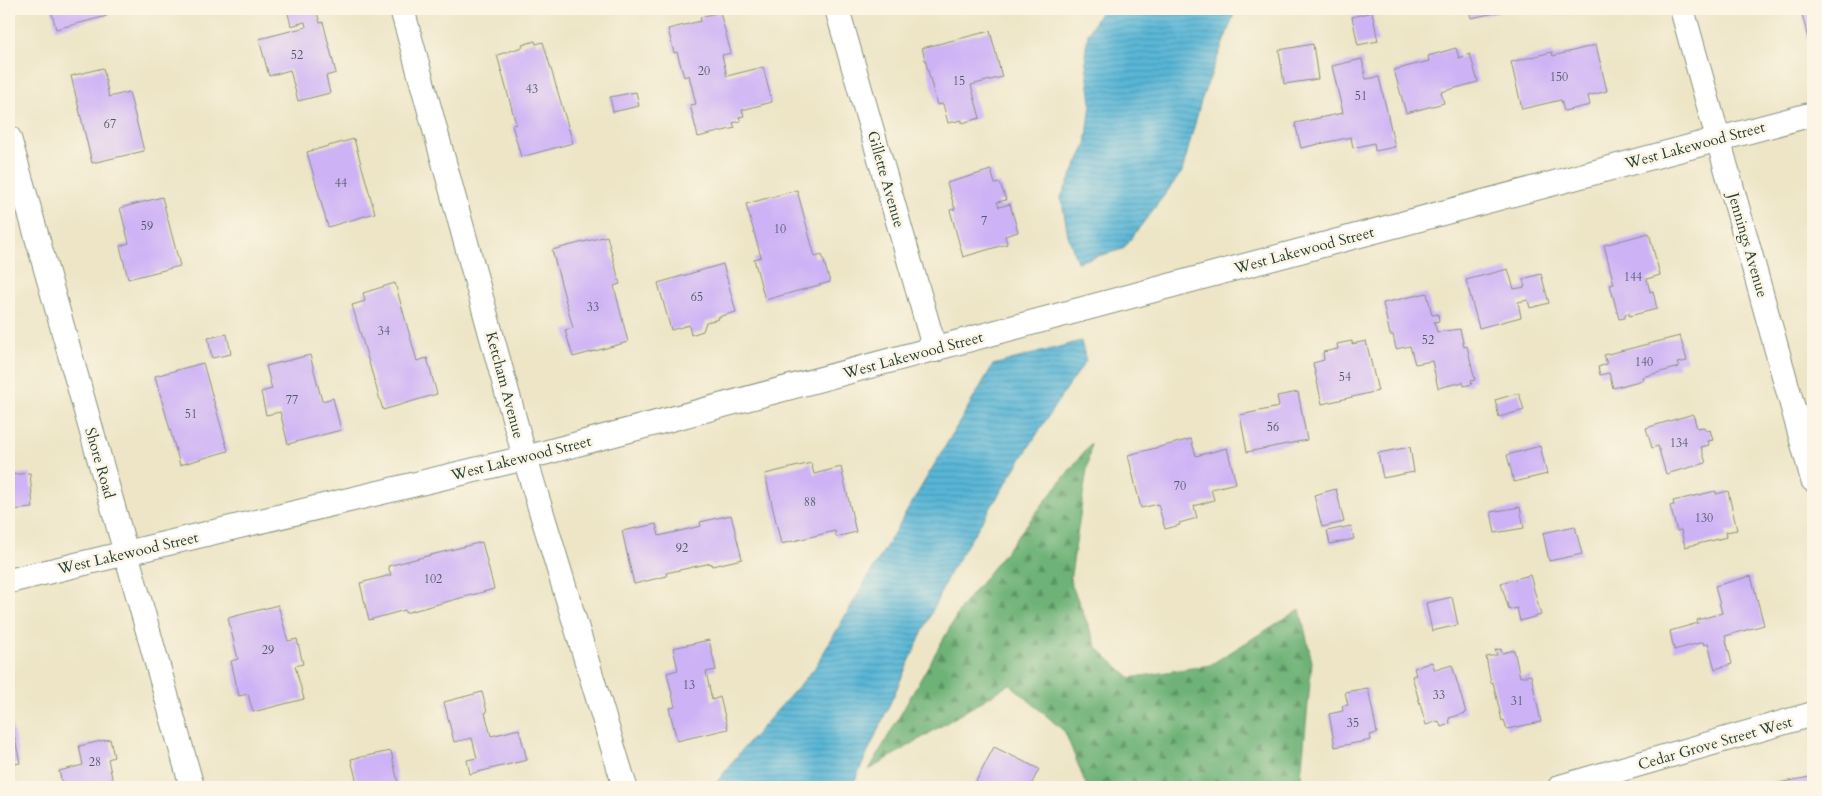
<svg xmlns="http://www.w3.org/2000/svg" width="1822" height="796" font-family="Cardo,serif">
  <style>
    .forest { fill: url(#forest-firs); stroke: #467856 }
    .water { fill: url(#water-rules); stroke: #3c7a86 }
    .building { fill: #ceb2f6 }
    .lines { fill: none; stroke-linecap: round; stroke-linejoin: round }
    .minor-casing { stroke: #86917d; stroke-width: 26 }
    .minor { stroke: #fff; stroke-width: 24 }
    .labels { text-anchor: middle; stroke-width: 5; stroke-linejoin: round; paint-order: stroke }
    .number-label { font-size: 12px; fill: #4b5a64 }
    .street-label { font-size: 15px; fill: #1f3d34; stroke: #fcf5e5 }
  </style>
  <defs>
    <pattern id="forest-firs" width="22" height="20" patternUnits="userSpaceOnUse" patternTransform="scale(1.25)"><rect width="22" height="20" fill="#6eb277"/><path d="M5 1l3.5 6h-7zM16 11l3.5 6h-7z" fill="#5a9262"/></pattern>
    <pattern id="water-rules" width="6" height="5" patternUnits="userSpaceOnUse" patternTransform="scale(1.25)"><rect width="6" height="5" fill="#59b6d7"/><path d="M0 2.5h6" fill="none" stroke="#4995af"/></pattern>
  </defs>
  <rect width="100%" height="100%" fill="#fcf5e5"/>
  <filter id="ink" filterUnits="userSpaceOnUse"><feTurbulence type="fractalNoise" baseFrequency=".02" numOctaves="2"/><feDisplacementMap in="SourceGraphic" scale="10" xChannelSelector="R" yChannelSelector="G"/><feConvolveMatrix kernelMatrix="1 2 1 2 8 2 1 2 1" color-interpolation-filters="sRGB"/></filter>
  <filter id="wash" filterUnits="userSpaceOnUse"><feTurbulence type="fractalNoise" baseFrequency=".0096" numOctaves="4" result="noise"/><feDisplacementMap in="SourceGraphic" scale="20" xChannelSelector="R" yChannelSelector="G"/><feGaussianBlur stdDeviation="1.12" result="paint"/><feColorMatrix in="noise" values="0 0 0 0 0 0 0 0 0 0 0 0 0 0 0 0 0 1.4 0 .05"/><feComposite in="paint" operator="in"/></filter>
  <g filter="url(#wash)">
    <rect width="100%" height="100%" fill="#ede5c6"/>
    <path class="forest" d="M1091 443 1070 581 1098 649 1130 678 1210 665 1300 609 1312 662 1300 787H1087L1065 732 1010 684 869 770 961 608Z"/>
    <path class="water" d="M1102 9H1236L1201 101 1182 172 1123 249 1077 262 1068 235 1061 197 1086 145 1091 103 1085 55 1088 33Z
      M1081 341 1086 361 1056 404 950 572 856 778 851 787H713L741 751 814 669 993 365Z"/>
    <g id="blocks">
      <path class="building" d="M51 9H105L107 16 56 29Z
        M287 9H316L320 23 323 22 336 73 326 76 330 93 298 101 290 70 269 76 259 39 306 27 305 22 291 26Z
        M1469 9H1514L1471 18Z
        M1801 9H1813V42L1809 43Z
        M720 12 731 53 722 55 727 76 763 67 772 102 742 110 744 116 739 117 741 121 733 123 735 128 698 137 690 105 696 104 689 75 684 77 677 52 674 53 668 29 701 21 700 17Z
        M1372 12 1378 41 1358 45 1352 17Z
        M990 31 1002 77 971 85 980 118 962 123V120L948 123 943 104 937 105 922 48Z
        M535 41 536 44 543 42 573 143 521 157 512 125 516 124 497 55 523 47 522 45Z
        M1313 44 1318 79 1284 84 1279 50Z
        M1596 45 1607 91 1588 96 1590 105 1564 111 1561 100 1522 109 1511 62 1552 52 1553 56Z
        M1456 48 1459 58 1470 54 1478 82 1441 92 1444 103 1406 113 1394 70 1429 61 1428 56Z
        M1362 59 1366 79 1379 77 1395 147 1375 151 1374 143 1353 148 1351 137 1301 148 1295 123 1343 113 1332 66Z
        M103 68 109 97 129 92 144 151 92 163 71 76Z
        M636 92 639 106 613 112 610 97Z
        M354 139 375 213 328 227 307 152Z
        M991 170 995 184 1000 183 1006 200 997 202 999 207 1010 204 1018 232 1005 236 1007 244 963 257 950 210 955 209 947 183Z
        M797 190 815 257 822 255 830 282 765 300 754 259 761 257 746 204Z
        M162 197 180 266 128 279 120 246 129 243 120 208Z
        M1649 233 1660 275 1647 279 1650 292 1653 291 1657 309 1629 316V313L1625 314V318L1619 319 1610 285 1614 284 1604 245Z
        M607 236 620 284 614 286 628 342 573 357 565 330 573 328 552 250Z
        M723 264 736 312 718 317 719 319 706 322 703 331 691 335 689 325 671 330 658 283Z
        M1508 269 1514 289 1525 287 1523 279 1541 274 1549 303 1530 308 1528 300 1518 302 1521 317 1479 328 1466 280Z
        M395 283 417 361 427 358 437 394 383 410 352 305 365 301 363 293Z
        M1427 293 1432 315 1438 314 1439 321 1434 322 1437 332 1460 329 1464 347 1467 346 1475 380 1471 381 1472 384 1464 386 1463 382 1438 388 1432 361 1415 364 1410 346 1396 349 1393 335H1390L1383 303Z
        M227 334 231 354 212 358 208 338Z
        M1680 336 1687 361 1677 363 1679 367 1642 377 1643 380 1613 388 1609 373 1600 375 1598 367 1607 364 1604 355Z
        M1352 341V344L1366 341 1378 391 1322 404 1313 363 1324 360 1323 352 1338 349 1337 344Z
        M310 355 322 401 333 398 341 430 288 444 280 412 266 415 261 392 272 389 266 366Z
        M203 363 228 451 180 465 155 376Z
        M1298 392 1307 440 1247 452 1240 415 1279 407 1277 396Z
        M1519 393 1524 410 1499 417 1495 400Z
        M1693 414 1697 428 1704 427 1706 431 1710 430 1713 440 1708 441 1709 445 1701 447 1706 463 1666 474 1658 446 1652 448 1646 428Z
        M1191 439 1196 456 1227 448 1236 483 1211 489 1214 500 1194 506 1197 518 1179 523 1180 525 1165 529 1158 504 1141 508 1128 455Z
        M1540 446 1547 474 1514 482 1507 455Z
        M1410 447 1414 472 1383 478 1378 453Z
        M811 463 814 474 841 467 856 532 836 537 835 531 781 544 765 474Z
        M30 473 33 508 9 510V475Z
        M1336 489 1344 522 1322 527 1314 495Z
        M1716 491V494L1728 491 1737 530 1726 532 1727 537 1685 547 1681 530 1677 531 1670 506 1674 505 1673 501Z
        M1520 507 1524 528 1495 533 1491 512Z
        M731 515 742 559 712 566 711 563 666 573 667 576 634 584 622 531 656 524 659 536 701 526 700 522Z
        M1351 526 1354 539 1330 544 1327 531Z
        M1575 526 1582 554 1549 561 1543 533Z
        M482 542 494 589 405 613V610L369 620 360 583 391 575 388 566Z
        M1530 575 1541 615 1520 621 1517 608 1509 610 1501 583Z
        M1751 576 1764 625 1725 636 1732 664 1715 669 1708 644 1704 645 1703 642 1674 650 1670 631 1698 623 1697 620 1722 613 1715 586Z
        M1452 597 1458 625 1432 631 1426 603Z
        M278 605 288 641 297 639 303 664 295 666 304 699 253 712 248 694 239 696 231 661 238 659 228 618Z
        M709 640 716 670 706 672 712 700 720 697 728 729 677 741 669 708 675 707 667 673 678 670 673 648Z
        M1501 649 1502 653 1514 650 1520 677 1531 675 1541 722 1507 729 1504 720 1502 721 1493 682 1491 683 1486 657 1497 655 1495 650Z
        M1432 662 1435 670 1452 665 1466 713 1449 718 1450 724 1441 727 1439 721 1426 725 1412 676 1416 675 1414 668Z
        M1368 688 1377 733 1370 735 1371 740 1335 747 1329 714 1343 711 1342 706 1348 705 1345 692Z
        M482 692 487 712 485 713 491 736 519 729 527 760 470 774 467 760 477 758 472 738 454 742 444 702Z
        M9 725H12L20 763 9 765Z
        M110 739 114 757 108 759 114 787H63L59 771 83 765 79 746Z
        M994 747 1039 769 1030 787H973Z
        M391 751 399 787H358L351 759Z
        M1810 777 1813 787H1774L1773 784Z
        M330 782 331 787H312Z"/>
    </g>
  </g>
  <g filter="url(#ink)">
    <use href="#blocks" fill-opacity="0" stroke="#86917d" stroke-width="1"/>
    <g class="lines">
      <g class="minor-casing">
        <path id="minor" d="M402 9 525 458 625 787
          M837 9 935 350
          M1682 9 1813 480
          M9 138 192 787
          M9 581 525 458 1813 114
          M1560 787 1813 714"/>
      </g>
      <use href="#minor" class="minor"/>
    </g>
  </g>
  <g class="labels">
    <g class="number-label">
      <text x="297" y="59">52</text>
      <text x="704" y="75">20</text>
      <text x="1559" y="81">150</text>
      <text x="959" y="85">15</text>
      <text x="532" y="93">43</text>
      <text x="1361" y="100">51</text>
      <text x="110" y="128">67</text>
      <text x="341" y="187">44</text>
      <text x="984" y="225">7</text>
      <text x="147" y="230">59</text>
      <text x="780" y="233">10</text>
      <text x="1633" y="281">144</text>
      <text x="697" y="301">65</text>
      <text x="593" y="311">33</text>
      <text x="384" y="335">34</text>
      <text x="1428" y="344">52</text>
      <text x="1644" y="366">140</text>
      <text x="1345" y="381">54</text>
      <text x="292" y="404">77</text>
      <text x="191" y="418">51</text>
      <text x="1273" y="431">56</text>
      <text x="1679" y="447">134</text>
      <text x="1180" y="490">70</text>
      <text x="810" y="506">88</text>
      <text x="1704" y="522">130</text>
      <text x="682" y="552">92</text>
      <text x="433" y="583">102</text>
      <text x="268" y="654">29</text>
      <text x="689" y="689">13</text>
      <text x="1439" y="699">33</text>
      <text x="1517" y="705">31</text>
      <text x="1353" y="727">35</text>
      <text x="95" y="766">28</text>
    </g>
    <g class="street-label">
      <text transform="translate(1695 145) rotate(-15)" y="5">West Lakewood Street</text>
      <text transform="translate(886 179) rotate(74)" y="5">Gillette Avenue</text>
      <text transform="translate(1748 245) rotate(74)" y="5">Jennings Avenue</text>
      <text transform="translate(1304 250) rotate(-15)" y="5">West Lakewood Street</text>
      <text transform="translate(913 355) rotate(-15)" y="5">West Lakewood Street</text>
      <text transform="translate(505 385) rotate(75)" y="5">Ketcham Avenue</text>
      <text transform="translate(521 458) rotate(-14)" y="5">West Lakewood Street</text>
      <text transform="translate(100 463) rotate(74)" y="5">Shore Road</text>
      <text transform="translate(128 553) rotate(-13)" y="5">West Lakewood Street</text>
      <text transform="translate(1715 743) rotate(-16)" y="5">Cedar Grove Street West</text>
    </g>
  </g>
  <rect width="1822" height="796" fill="none" stroke="#fcf5e5" stroke-width="30"/>
</svg>
